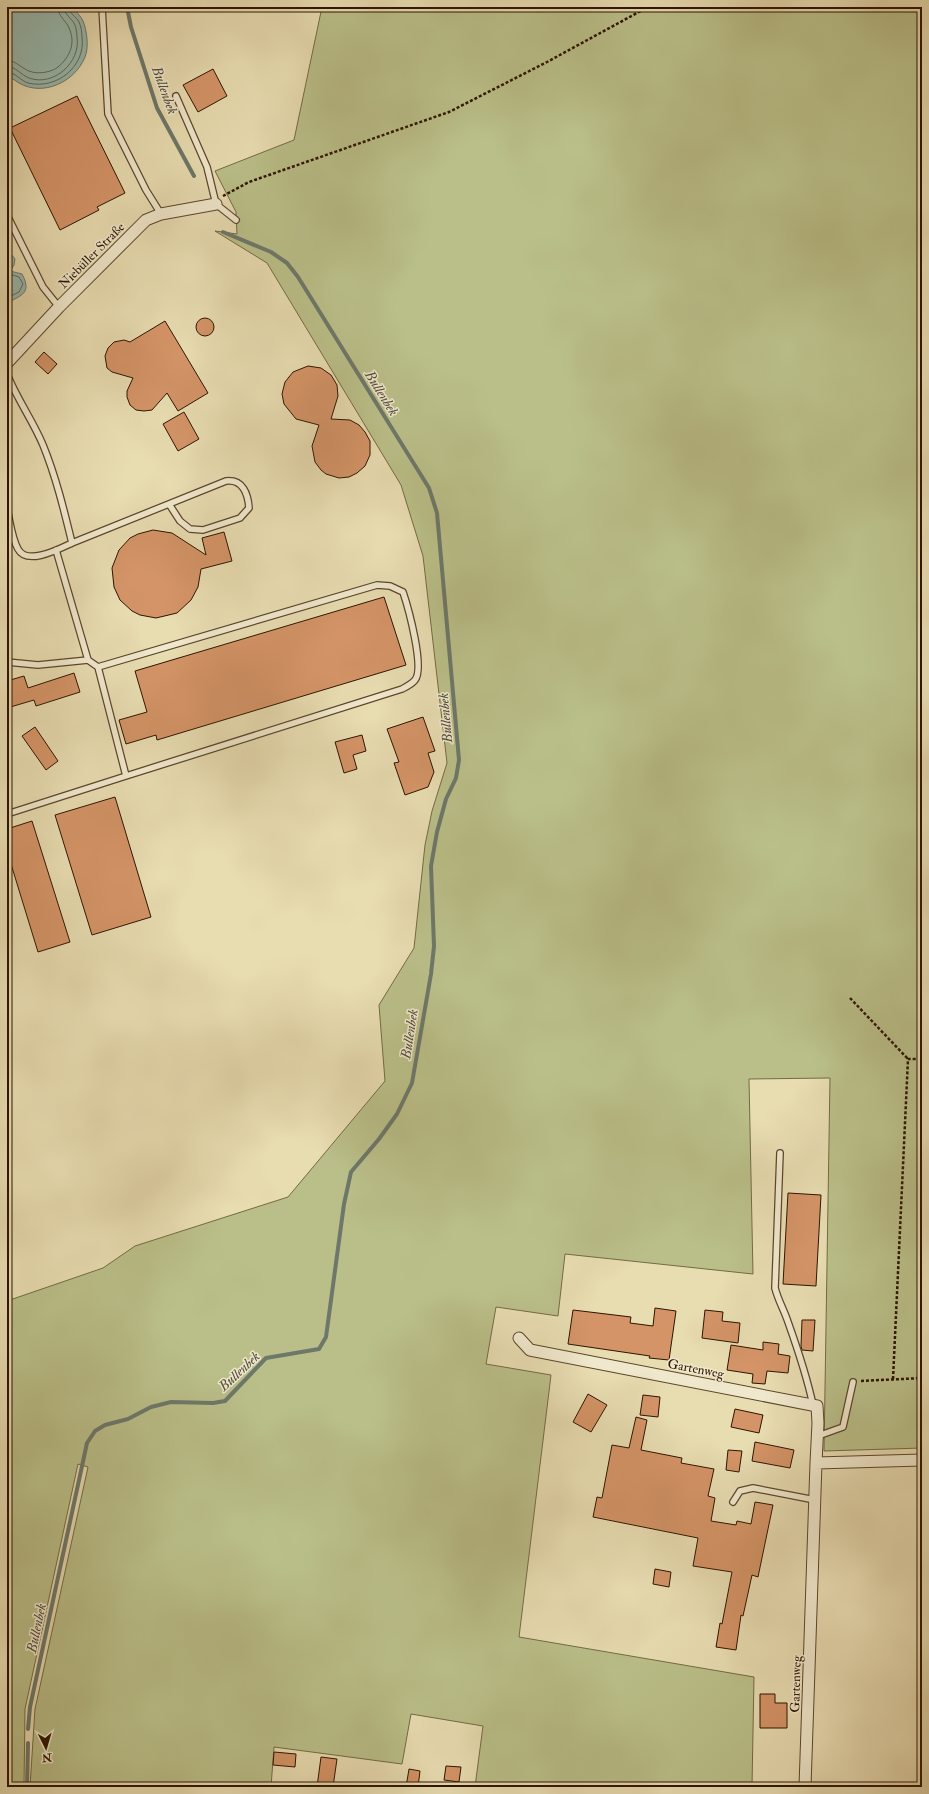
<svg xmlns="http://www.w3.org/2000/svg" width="929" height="1794" font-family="'IM FELL Double Pica',serif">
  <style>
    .green { fill: #babf89; stroke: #746a44 }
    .water { fill: #98bab0; stroke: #6d786a }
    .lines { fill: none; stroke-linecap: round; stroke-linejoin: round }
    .shore { stroke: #626758; stroke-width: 1 }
    .stream { stroke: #6d786a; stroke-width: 4 }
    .building { fill: #d49467; stroke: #2d1400 }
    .service-casing { stroke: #5c462c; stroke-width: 8 }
    .minor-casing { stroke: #5c462c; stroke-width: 13 }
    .path { stroke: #2d1400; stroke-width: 2.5; stroke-dasharray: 3 2; stroke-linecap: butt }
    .service { stroke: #f0e8cc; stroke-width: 5.5 }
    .minor { stroke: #f0e8cc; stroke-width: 11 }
    .labels { text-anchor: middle; stroke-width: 3; stroke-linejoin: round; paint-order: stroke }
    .street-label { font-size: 13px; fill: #2d1400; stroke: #f0e8cc }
    .water-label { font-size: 14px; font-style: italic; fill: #524e3e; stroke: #f0e8cc }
  </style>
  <rect width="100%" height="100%" fill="#e8dcb1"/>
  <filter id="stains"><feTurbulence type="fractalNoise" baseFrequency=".005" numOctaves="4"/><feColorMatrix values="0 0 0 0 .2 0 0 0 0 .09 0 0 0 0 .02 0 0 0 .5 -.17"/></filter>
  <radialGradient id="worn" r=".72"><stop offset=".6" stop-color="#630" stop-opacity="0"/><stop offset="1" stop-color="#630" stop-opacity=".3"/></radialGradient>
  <path class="green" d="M322 7H922V1448L824 1451 830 1078 749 1079 753 1274 565 1254 558 1316 496 1307 486 1364 551 1375 519 1637 754 1677 752 1787H475L483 1726 411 1714 402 1764 274 1747 271 1787H30L35 1709 88 1467 78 1464 25 1709 24 1787H7V1301L103 1268 135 1246 288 1197 385 1081 379 1005 414 948 425 845 432 811 447 763 423 556 401 485 267 263 215 231 237 234 236 212 215 171 294 140Z"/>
  <path class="water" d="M9 7H72C75 11 81 16 83 21 87 30 89 48 85 57 75 82 43 97 19 83 15 80 10 78 7 74V9Z
    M7 249 15 259 14 265 10 271 22 274C32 293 22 295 7 303Z"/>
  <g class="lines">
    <path class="shore" d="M7 60C17 61 23 70 32 72 40 74 52 72 58 67 70 57 76 43 69 28 66 20 58 17 58 7
      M7 66C16 67 21 75 29 78 54 87 81 62 77 37 77 34 76 28 75 25 72 18 64 15 64 7
      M7 72C15 72 21 81 28 83 57 90 86 66 82 37 82 33 81 26 79 22 76 16 69 14 69 7
      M7 273 19 277 23 284 19 292 7 298"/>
    <path class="stream" d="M127 7 131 27 157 108 194 176
      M28 1729 30 1707 87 1443 95 1431 105 1425 128 1419 151 1407 171 1402 213 1403 225 1401 266 1358 319 1349 326 1337 344 1204 351 1172 379 1139 397 1114 412 1083 431 974 434 946 431 866 437 832 446 799 456 778 459 760 437 513 429 488 298 277 287 263 271 252 223 232
      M27 1787 28 1743"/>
  </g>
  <path class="building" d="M213 69 227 96 198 112 183 85Z
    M77 96 125 193 97 207 99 210 60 230 10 128Z
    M196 327a9 9 0 1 1 18 0a9 9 0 1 1-18 0Z
    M165 321 208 393 178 411 167 393 152 410 144 411 136 410 130 405 127 397V391L133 378 112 372 107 368 105 356 108 348 114 342 124 340 130 342Z
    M44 352 57 364 48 374 35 362Z
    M308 366 321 368 331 375 337 385 338 396 331 419 350 420 359 425 365 432 370 441V455L365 466 357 473 349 477 339 478 326 474 321 470 315 462 312 446 319 425 296 419 284 404 282 394 285 382 293 372Z
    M184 412 199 439 178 451 163 424Z
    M153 530 172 533 206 555 202 538 224 532 232 561 201 569 198 587 191 600 177 613 156 618 140 615 132 611 120 600 114 587 112 568 119 550 130 538 138 534Z
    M384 597 406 665 157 740 156 735 126 744 119 720 147 712 135 671Z
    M74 673 80 692 36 706 34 700 7 708V681L24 676 28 688Z
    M423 717 435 751 428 753 434 772 428 787 405 795 394 763 399 762 387 729Z
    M35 727 58 761 46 770 22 736Z
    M362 735 366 751 353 755 357 769 344 773 335 742Z
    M115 797 151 917 92 935 55 815Z
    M32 821 70 942 38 952 7 851V829Z
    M788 1193 821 1195 816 1286 783 1284Z
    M655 1308 676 1311 669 1360 649 1358 650 1356 568 1344 573 1310 631 1317 630 1323 653 1326Z
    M705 1310 723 1312 722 1321 740 1323 738 1343 702 1338Z
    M802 1320H815L813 1351 802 1350 801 1346Z
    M763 1342 779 1344 778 1354 790 1356 788 1373 767 1371 765 1384 752 1383 753 1374 727 1370 731 1345 763 1350Z
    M588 1394 607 1405 591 1432 573 1422Z
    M643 1395 660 1397 658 1417 640 1415Z
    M735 1409 763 1415 759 1433 731 1427Z
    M636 1417 647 1420 641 1450 682 1458 681 1463 714 1469 708 1496 715 1498 711 1521 736 1525 737 1521 751 1524 755 1502 773 1505 758 1577 752 1575 743 1616 741 1615 736 1650 716 1647 720 1623 722 1624 732 1572 693 1566 698 1538 593 1517 597 1497 602 1498 612 1445 629 1448Z
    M755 1442 794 1450 790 1468 752 1461Z
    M728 1450 742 1451 739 1472 726 1470Z
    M655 1569 671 1572 669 1587 653 1584Z
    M760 1694H775V1703H787V1728H760Z
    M274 1752 296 1754 295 1767 273 1765Z
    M321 1757 337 1759 333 1787H317Z
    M446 1766 461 1767 459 1782 444 1780Z
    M409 1769 420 1771 418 1787H406Z"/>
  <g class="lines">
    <g class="service-casing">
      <path id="service" d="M102 7 108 114 146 190 161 214
        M176 96 207 167 216 204 236 220
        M7 215 43 287 59 307
        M7 374C17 399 33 421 43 445 56 477 64 510 72 543
        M7 509C10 521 12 539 18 549 27 566 59 549 72 543L226 481C243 479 248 494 249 508L240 518 203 530 190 529 180 521 169 504
        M56 550 88 660
        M7 662 38 665 88 660 98 667 126 776 7 814
        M98 667 377 585 390 586 403 592C408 607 425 668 415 680 412 684 406 687 402 689L126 776
        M780 1153 775 1288C778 1300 784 1310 788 1322 798 1350 807 1377 813 1405
        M818 1436 843 1427 853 1382
        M733 1502 740 1491 753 1488 815 1500"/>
    </g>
    <g class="minor-casing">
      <path id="minor" d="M7 363 59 307 146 220 161 214 216 204
        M519 1338 530 1350 817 1406 818 1423 816 1463
        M805 1787 816 1463 922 1460"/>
    </g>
    <path class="path" d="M223 196 249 182 449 112 547 62 648 7
      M850 998 908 1059
      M893 1379 908 1059H922
      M861 1381 922 1378"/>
    <use href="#service" class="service"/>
    <use href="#minor" class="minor"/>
  </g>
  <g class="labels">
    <g class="street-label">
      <text transform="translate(91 255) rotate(-45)" y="5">Niebüller Straße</text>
      <text transform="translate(696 1368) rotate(11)" y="5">Gartenweg</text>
      <text transform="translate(795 1684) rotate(-88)" y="5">Gartenweg</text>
    </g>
    <g class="water-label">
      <text transform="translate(165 90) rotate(70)" y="5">Bullenbek</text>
      <text transform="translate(382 393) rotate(58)" y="5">Bullenbek</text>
      <text transform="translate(445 718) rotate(-95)" y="5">Bullenbek</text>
      <text transform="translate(409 1034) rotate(-81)" y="5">Bullenbek</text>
      <text transform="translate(239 1371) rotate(-43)" y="5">Bullenbek</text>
      <text transform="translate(36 1628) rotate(-78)" y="5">Bullenbek</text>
    </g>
  </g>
  <rect width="929" height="1794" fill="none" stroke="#e8dcb1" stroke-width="24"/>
  <rect x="8" y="8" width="913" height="1778" fill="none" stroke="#2d1400" stroke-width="2"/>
  <rect x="12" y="12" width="905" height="1770" fill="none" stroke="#2d1400"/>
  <g transform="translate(46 1748) rotate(175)" stroke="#f0e8cc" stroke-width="3" paint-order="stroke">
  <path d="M0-3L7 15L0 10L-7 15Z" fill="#2d1400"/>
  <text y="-6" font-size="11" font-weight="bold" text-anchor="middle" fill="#2d1400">N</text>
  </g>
  <rect width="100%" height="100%" filter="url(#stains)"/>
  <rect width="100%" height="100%" fill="url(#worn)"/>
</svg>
